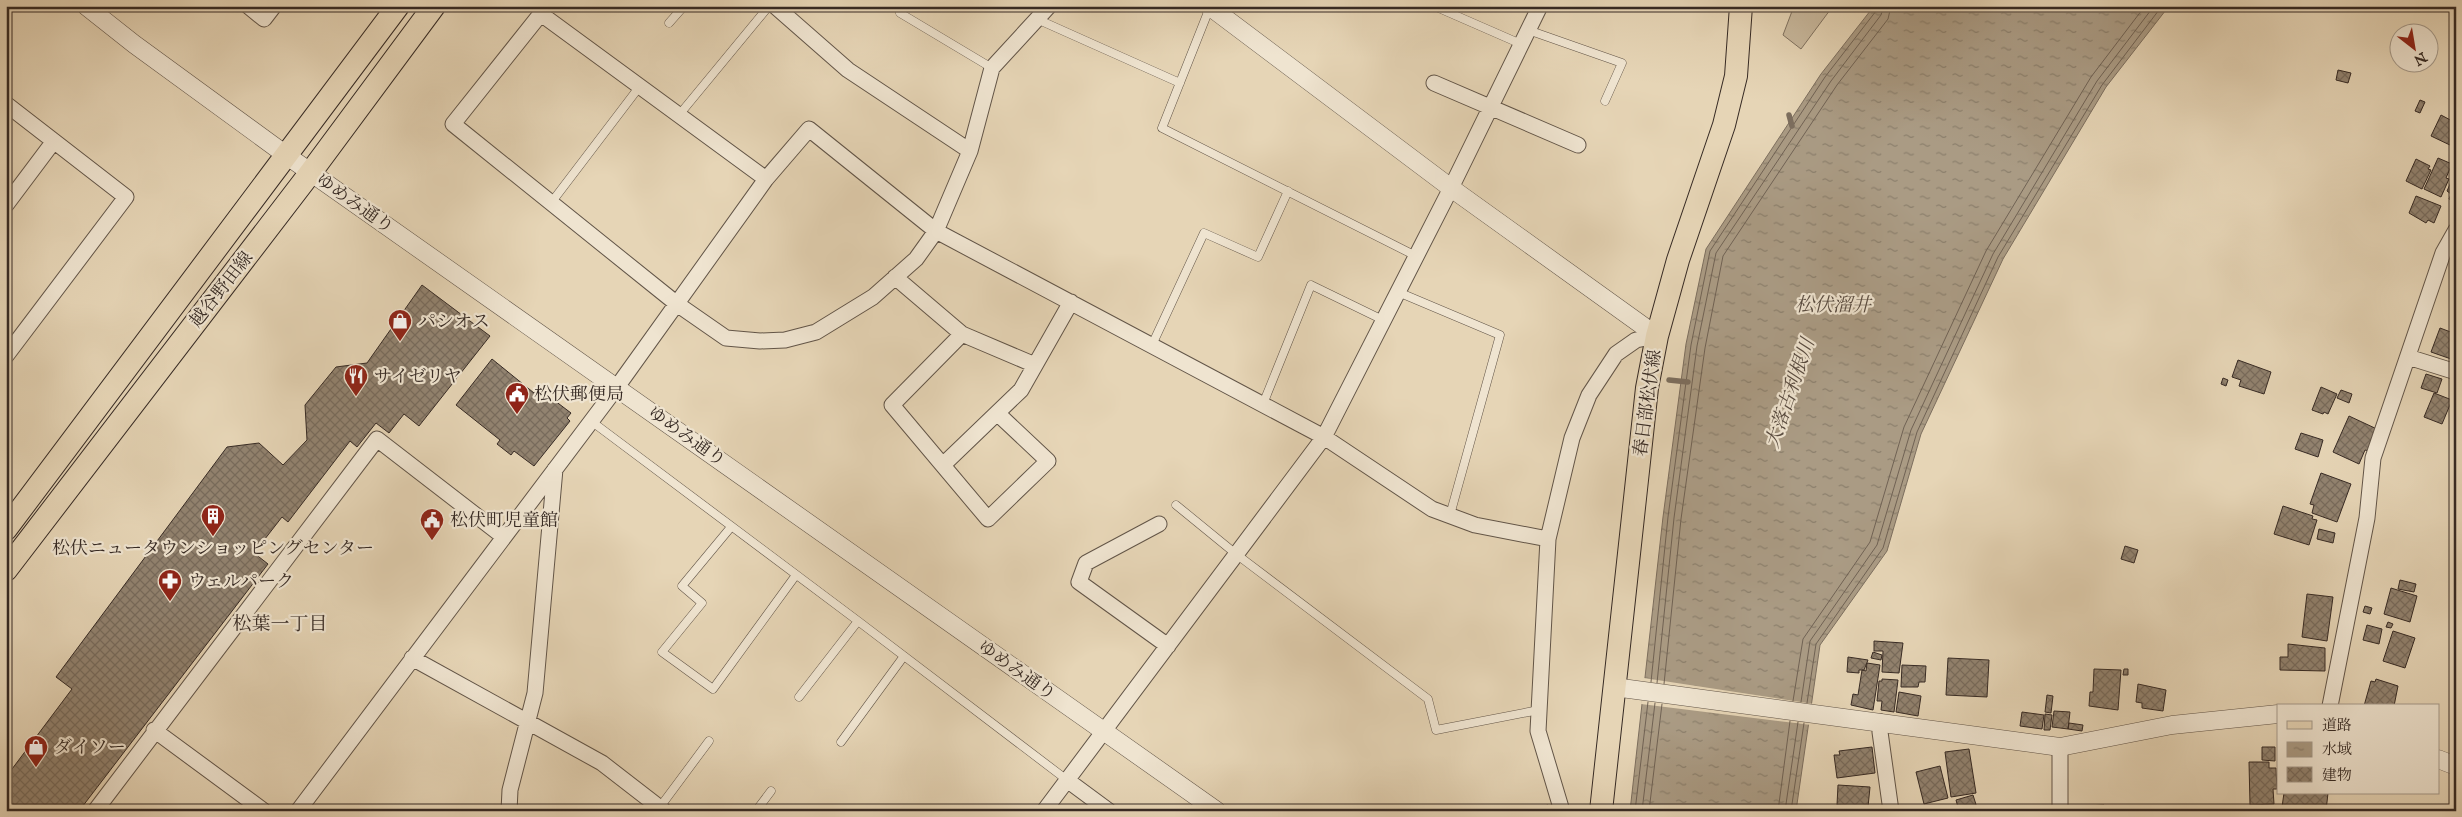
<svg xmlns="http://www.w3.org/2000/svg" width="2462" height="817" font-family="'IM FELL English','Noto Serif JP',serif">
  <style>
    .green { fill: #c8b89d; stroke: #7f7160 }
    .water { fill: url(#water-ripples); stroke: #7c6e5e }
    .pier { fill: #e6d5b6 }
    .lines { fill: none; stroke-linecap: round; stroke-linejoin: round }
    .shore { stroke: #706254; stroke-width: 1 }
    .stream { stroke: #7c6e5e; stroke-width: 5.5 }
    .building { fill: url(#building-cross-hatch); stroke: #362a24 }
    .service-casing { stroke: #625548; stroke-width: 9 }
    .minor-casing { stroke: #625548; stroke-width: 17 }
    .tertiary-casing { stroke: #625548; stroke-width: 19 }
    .primary-casing { stroke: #362a24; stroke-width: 24 }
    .service { stroke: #efe4d0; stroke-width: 8 }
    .minor { stroke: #efe4d0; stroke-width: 15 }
    .tertiary { stroke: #efe4d0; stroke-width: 18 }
    .primary { stroke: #e6d5b6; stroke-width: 22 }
    .labels { text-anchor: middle; stroke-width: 4.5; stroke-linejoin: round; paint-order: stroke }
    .street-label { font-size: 18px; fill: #362a24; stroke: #efe4d0 }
    .poi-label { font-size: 18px; fill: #362a24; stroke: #efe4d0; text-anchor: start }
    .water-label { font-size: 19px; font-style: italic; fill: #594c41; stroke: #efe4d0 }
    .neighbourhood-label { font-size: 19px; fill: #362a24; stroke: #efe4d0 }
  </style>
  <defs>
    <pattern id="water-ripples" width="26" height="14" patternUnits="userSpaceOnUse" patternTransform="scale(1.25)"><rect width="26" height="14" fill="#aa9b84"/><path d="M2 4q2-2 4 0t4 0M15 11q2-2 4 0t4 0" fill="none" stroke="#8b7f6c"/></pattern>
    <pattern id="building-cross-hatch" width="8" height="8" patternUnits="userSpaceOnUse" patternTransform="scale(1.25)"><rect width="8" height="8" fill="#928370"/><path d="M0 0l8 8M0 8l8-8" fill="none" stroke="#786b5c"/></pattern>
  </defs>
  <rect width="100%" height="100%" fill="#e6d5b6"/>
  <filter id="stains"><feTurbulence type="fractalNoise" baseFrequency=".004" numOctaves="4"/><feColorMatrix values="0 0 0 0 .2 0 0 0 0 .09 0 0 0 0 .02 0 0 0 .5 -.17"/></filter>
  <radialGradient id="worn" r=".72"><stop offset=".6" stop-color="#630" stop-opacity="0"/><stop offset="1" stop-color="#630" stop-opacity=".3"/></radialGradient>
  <path class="green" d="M1794 6H1833L1801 49 1783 35Z"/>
  <path class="water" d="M1874 6H2169L2106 87 2003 259 1921 434 1887 551 1820 645 1796 811H1630L1663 517 1686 344 1706 249 1821 74Z"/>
  <path class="pier" d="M1644 678 1814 704 1811 725 1641 704Z"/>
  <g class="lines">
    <path class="shore" d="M1651 682 1668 517 1691 345 1710 251 1825 77 1876 11 1877 6
      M1657 683 1674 518 1697 346 1716 253 1831 81 1881 15 1884 6
      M1664 684 1681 519 1705 348 1723 256 1837 85 1888 19 1891 6
      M1793 701 1803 639 1870 542 1904 427 1986 251 2091 77 2145 6
      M1801 702 1810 641 1877 545 1911 430 1993 254 2097 81 2154 6
      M1807 703 1816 644 1883 548 1917 432 1998 257 2102 85 2162 6
      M1635 811 1648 702
      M1642 811 1655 703
      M1649 811 1662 704
      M1778 811 1790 721
      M1785 811 1798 722
      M1791 811 1804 723"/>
    <path class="stream" d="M1789 115 1792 126
      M1669 380 1688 382"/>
  </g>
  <path class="building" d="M2338 70 2351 73 2348 83 2336 80Z
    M2420 100 2425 102 2420 113 2415 111Z
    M2441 115 2456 123V139L2452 146 2431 136Z
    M2438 158 2452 164 2446 178 2449 179 2441 197 2424 189Z
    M2416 159 2430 166 2428 169 2431 170 2422 189 2406 181Z
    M2455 173H2456V203L2449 199 2451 194 2447 191Z
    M2416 196 2441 206 2434 223 2428 220 2426 223 2409 213Z
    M422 285 490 336 419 426 404 414 389 433 376 423 357 447 350 441 288 522 282 517 254 553 268 564 79 811 6 809V777L72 689 56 677 227 447 259 443 283 465 307 440 305 405 336 367 367 363Z
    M2440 328 2456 334 2454 360 2431 352Z
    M492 359 534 393 538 388 571 413 567 418 570 421 534 466 514 451 511 455 497 444 500 440 456 405Z
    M2238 360 2271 372 2264 394 2239 386 2241 380 2232 377Z
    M2426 374 2442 379 2437 393 2421 388Z
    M2223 378 2228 380 2226 386 2221 384Z
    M2321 387 2337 394 2328 414 2324 412 2323 414 2312 410Z
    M2341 390 2352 394 2349 403 2337 398Z
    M2434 393 2452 400 2442 424 2424 417Z
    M2349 416 2379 430 2369 451 2365 450 2359 464 2333 452Z
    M2301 433 2323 440 2318 457 2295 449Z
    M2321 473 2351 484 2337 522 2312 513 2314 505 2310 504Z
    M2283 506 2313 516 2312 519 2317 520 2309 545 2274 534Z
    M2319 529 2335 533 2333 543 2317 539Z
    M2125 546 2138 550 2134 563 2121 559Z
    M2400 580 2416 584 2414 592 2398 589Z
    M2391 588 2417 596 2410 622 2384 614Z
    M2307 594 2333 597 2327 641 2302 637Z
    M2365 606 2372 608 2370 614 2363 612Z
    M2388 622 2393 624 2391 628 2386 627Z
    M2367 625 2382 629 2379 644 2363 640Z
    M2393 631 2415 638 2405 668 2383 661Z
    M1874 641 1903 643 1899 673 1882 672 1883 651H1874Z
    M2288 644 2325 648V671L2280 670V657H2288Z
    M1873 652 1882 655 1881 660 1871 658Z
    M1848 657 1868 660 1864 670H1859V673L1847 672Z
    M1948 658 1989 660 1987 697 1946 695Z
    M1867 663 1880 665 1873 710 1851 705 1853 694 1858 695 1862 670 1866 671Z
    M1902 665 1926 666 1925 682H1919L1918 687H1901Z
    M2094 669 2121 670 2118 710 2089 706 2090 692H2093Z
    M2124 669H2128V675H2123Z
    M1882 679 1898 680 1894 712 1881 710 1882 701H1877L1879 681H1882Z
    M2376 679 2398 686 2394 706H2364L2371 681 2375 682Z
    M2138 684 2166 690 2163 711 2142 708V703L2136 702Z
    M1899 692 1921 696 1918 716 1896 712Z
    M2047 695 2053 696 2051 713 2045 712Z
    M2054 711 2070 712 2068 729 2052 727Z
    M2022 712 2044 715 2042 729 2020 726Z
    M2045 714 2052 715 2050 730H2044Z
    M2069 723 2083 725 2082 731 2068 729Z
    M1872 747 1875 773 1837 778 1834 755H1840L1839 751Z
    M2262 747H2275V761L2262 760Z
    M1969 749 1976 793 1951 797 1945 752Z
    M2249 762H2269V768H2276L2277 789H2273L2274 804 2250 805Z
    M1940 766 1948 798 1924 804 1916 772Z
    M1838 785 1870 787 1868 807 1837 805Z
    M2284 793H2328L2326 811 2282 807Z
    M1973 795 1978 811H1959L1956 800Z
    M1548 805 1550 811H1525Z
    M2104 805 2105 811H2071V807Z
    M1871 806H1883V811H1870Z"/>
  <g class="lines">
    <g class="service-casing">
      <path id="service" d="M1434 6 1521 44
        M1210 7 1162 128 1416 256
        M900 13 992 68
        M1039 20 1180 83
        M669 23 684 6
        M1528 30 1622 63 1605 101
        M679 115 769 6
        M551 203 640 86
        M1398 292 1500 335 1450 515
        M1152 345 1204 233 1258 257 1288 191
        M1263 404 1311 285 1383 320
        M591 421 858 621
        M1176 505 1236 554 1428 699 1436 730 1539 710
        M731 527 682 586 702 603 662 652 713 689 796 575
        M799 697 858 621 1067 780
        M841 742 904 656
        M660 807 709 741
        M756 811 771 791"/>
    </g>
    <g class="minor-casing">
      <path id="minor" d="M248 6 264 19 274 6
        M547 6 453 124 677 304 726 338 760 341 785 340 816 332 873 297 916 259 936 231 970 151 992 68 1049 6
        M775 6 848 70 970 151
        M541 14 766 179
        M1434 83 1578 145
        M6 104 126 197 6 356
        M6 205 54 141
        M895 277 962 334 1035 365
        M962 334 892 405 988 519 1048 461 997 413
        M2408 357 2456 372
        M944 464 1021 390 1071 302
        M1159 524 1086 563 1079 582 1168 646
        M412 658 602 763 664 811
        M2330 706 2367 518 2373 458 2443 253 2456 230
        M1881 722 1880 732 1891 811
        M154 730 264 811
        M2060 747V811
        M1067 780 1109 811
        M95 811 377 439 504 537
        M298 811 617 387 766 179 809 129 936 231 1324 437 1432 509 1475 525 1548 539
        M509 811 510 790 535 693 555 469
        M1044 811 1324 437 1451 188 1540 6
        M1562 811 1538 731 1548 539 1572 438 1589 395 1616 354 1636 340 1657 336"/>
    </g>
    <g class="tertiary-casing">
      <path id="tertiary" d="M86 6 134 44 286 155 1217 811
        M1209 6 1451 188 1657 336
        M1614 687 2060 747 2172 725 2278 714
        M2438 759 2456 766"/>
    </g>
    <g class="primary-casing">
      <path id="primary" d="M6 529 398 6
        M6 570 311 172 434 6
        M1601 811 1647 388 1657 336 1678 260 1724 125 1736 76 1741 6"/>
    </g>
    <use href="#service" class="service"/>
    <use href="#minor" class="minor"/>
    <use href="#tertiary" class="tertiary"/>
    <use href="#primary" class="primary"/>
  </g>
  <defs>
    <g id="shop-pin" transform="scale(1.25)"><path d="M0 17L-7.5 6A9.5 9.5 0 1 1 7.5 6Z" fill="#8f2418" stroke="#efe4d0"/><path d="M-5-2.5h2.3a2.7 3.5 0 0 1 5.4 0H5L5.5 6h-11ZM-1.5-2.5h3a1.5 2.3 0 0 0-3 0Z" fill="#fff"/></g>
    <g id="restaurant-pin" transform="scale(1.25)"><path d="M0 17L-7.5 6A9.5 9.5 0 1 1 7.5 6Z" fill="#8f2418" stroke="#efe4d0"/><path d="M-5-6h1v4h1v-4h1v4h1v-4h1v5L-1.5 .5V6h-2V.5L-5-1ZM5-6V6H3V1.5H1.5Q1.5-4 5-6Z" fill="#fff"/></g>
    <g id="civic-pin" transform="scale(1.25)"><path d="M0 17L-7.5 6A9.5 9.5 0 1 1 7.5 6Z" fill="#8f2418" stroke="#efe4d0"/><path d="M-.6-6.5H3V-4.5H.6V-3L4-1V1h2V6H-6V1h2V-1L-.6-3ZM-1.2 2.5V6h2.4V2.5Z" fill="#fff"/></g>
    <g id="building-pin" transform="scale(1.25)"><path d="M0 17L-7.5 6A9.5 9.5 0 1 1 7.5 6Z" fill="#8f2418" stroke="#efe4d0"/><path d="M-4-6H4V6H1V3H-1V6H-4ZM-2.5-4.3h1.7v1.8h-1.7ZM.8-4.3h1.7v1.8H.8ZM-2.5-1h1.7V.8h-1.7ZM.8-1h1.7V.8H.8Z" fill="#fff"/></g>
    <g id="pharmacy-pin" transform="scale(1.25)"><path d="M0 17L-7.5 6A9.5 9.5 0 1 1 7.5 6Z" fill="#8f2418" stroke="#efe4d0"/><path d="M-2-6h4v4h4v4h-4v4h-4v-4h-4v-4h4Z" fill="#fff"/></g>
  </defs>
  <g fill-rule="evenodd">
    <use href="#shop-pin" x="400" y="321"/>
    <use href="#restaurant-pin" x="356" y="376"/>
    <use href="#civic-pin" x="517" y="394"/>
    <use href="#building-pin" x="213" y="516"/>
    <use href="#civic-pin" x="432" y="520"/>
    <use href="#pharmacy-pin" x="170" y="581"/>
    <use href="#shop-pin" x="36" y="747"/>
  </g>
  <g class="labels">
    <g class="street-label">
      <text transform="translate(355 203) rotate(35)" y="6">ゆめみ通り</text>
      <text transform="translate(221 289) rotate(-52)" y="6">越谷野田線</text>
      <text transform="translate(1647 403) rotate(-82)" y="6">春日部松伏線</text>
      <text transform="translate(687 436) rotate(35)" y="6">ゆめみ通り</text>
      <text transform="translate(1017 670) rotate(35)" y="6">ゆめみ通り</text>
    </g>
    <g class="poi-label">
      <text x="418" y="327">パシオス</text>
      <text x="374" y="382">サイゼリヤ</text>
      <text x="534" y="400">松伏郵便局</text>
      <text x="450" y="526">松伏町児童館</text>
      <text x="213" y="554" text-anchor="middle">松伏ニュータウンショッピングセンター</text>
      <text x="188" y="587">ウェルパーク</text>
      <text x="54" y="753">ダイソー</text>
    </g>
    <g class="water-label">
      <text x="1833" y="311">松伏溜井</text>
      <text transform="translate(1789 393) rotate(-71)" y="7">大落古利根川</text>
    </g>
    <g class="neighbourhood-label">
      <text x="280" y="630">松葉一丁目</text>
    </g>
  </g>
  <rect width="2462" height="817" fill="none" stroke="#e6d5b6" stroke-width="25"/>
  <rect x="8" y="8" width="2447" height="802" fill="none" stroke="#362a24" stroke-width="2.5"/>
  <rect x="12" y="12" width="2437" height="792" fill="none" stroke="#362a24"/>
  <rect x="2277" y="704" width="162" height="90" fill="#efe4d0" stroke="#a59a8b"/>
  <rect x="2287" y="721" width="25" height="8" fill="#e6d5b6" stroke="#a59a8b"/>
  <text x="2322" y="730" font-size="15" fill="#362a24">道路</text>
  <rect x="2287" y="742" width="25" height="15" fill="url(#water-ripples)" stroke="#a59a8b"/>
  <text x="2322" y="754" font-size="15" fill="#362a24">水域</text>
  <rect x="2287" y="767" width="25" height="15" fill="url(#building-cross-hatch)" stroke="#a59a8b"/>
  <text x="2322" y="780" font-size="15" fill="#362a24">建物</text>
  <g transform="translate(2414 48) rotate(149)"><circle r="24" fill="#efe4d0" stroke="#a59a8b"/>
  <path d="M0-4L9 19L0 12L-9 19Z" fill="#8f2418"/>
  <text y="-8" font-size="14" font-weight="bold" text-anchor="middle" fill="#362a24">N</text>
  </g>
  <rect width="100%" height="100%" filter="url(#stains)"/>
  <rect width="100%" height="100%" fill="url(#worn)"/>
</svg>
